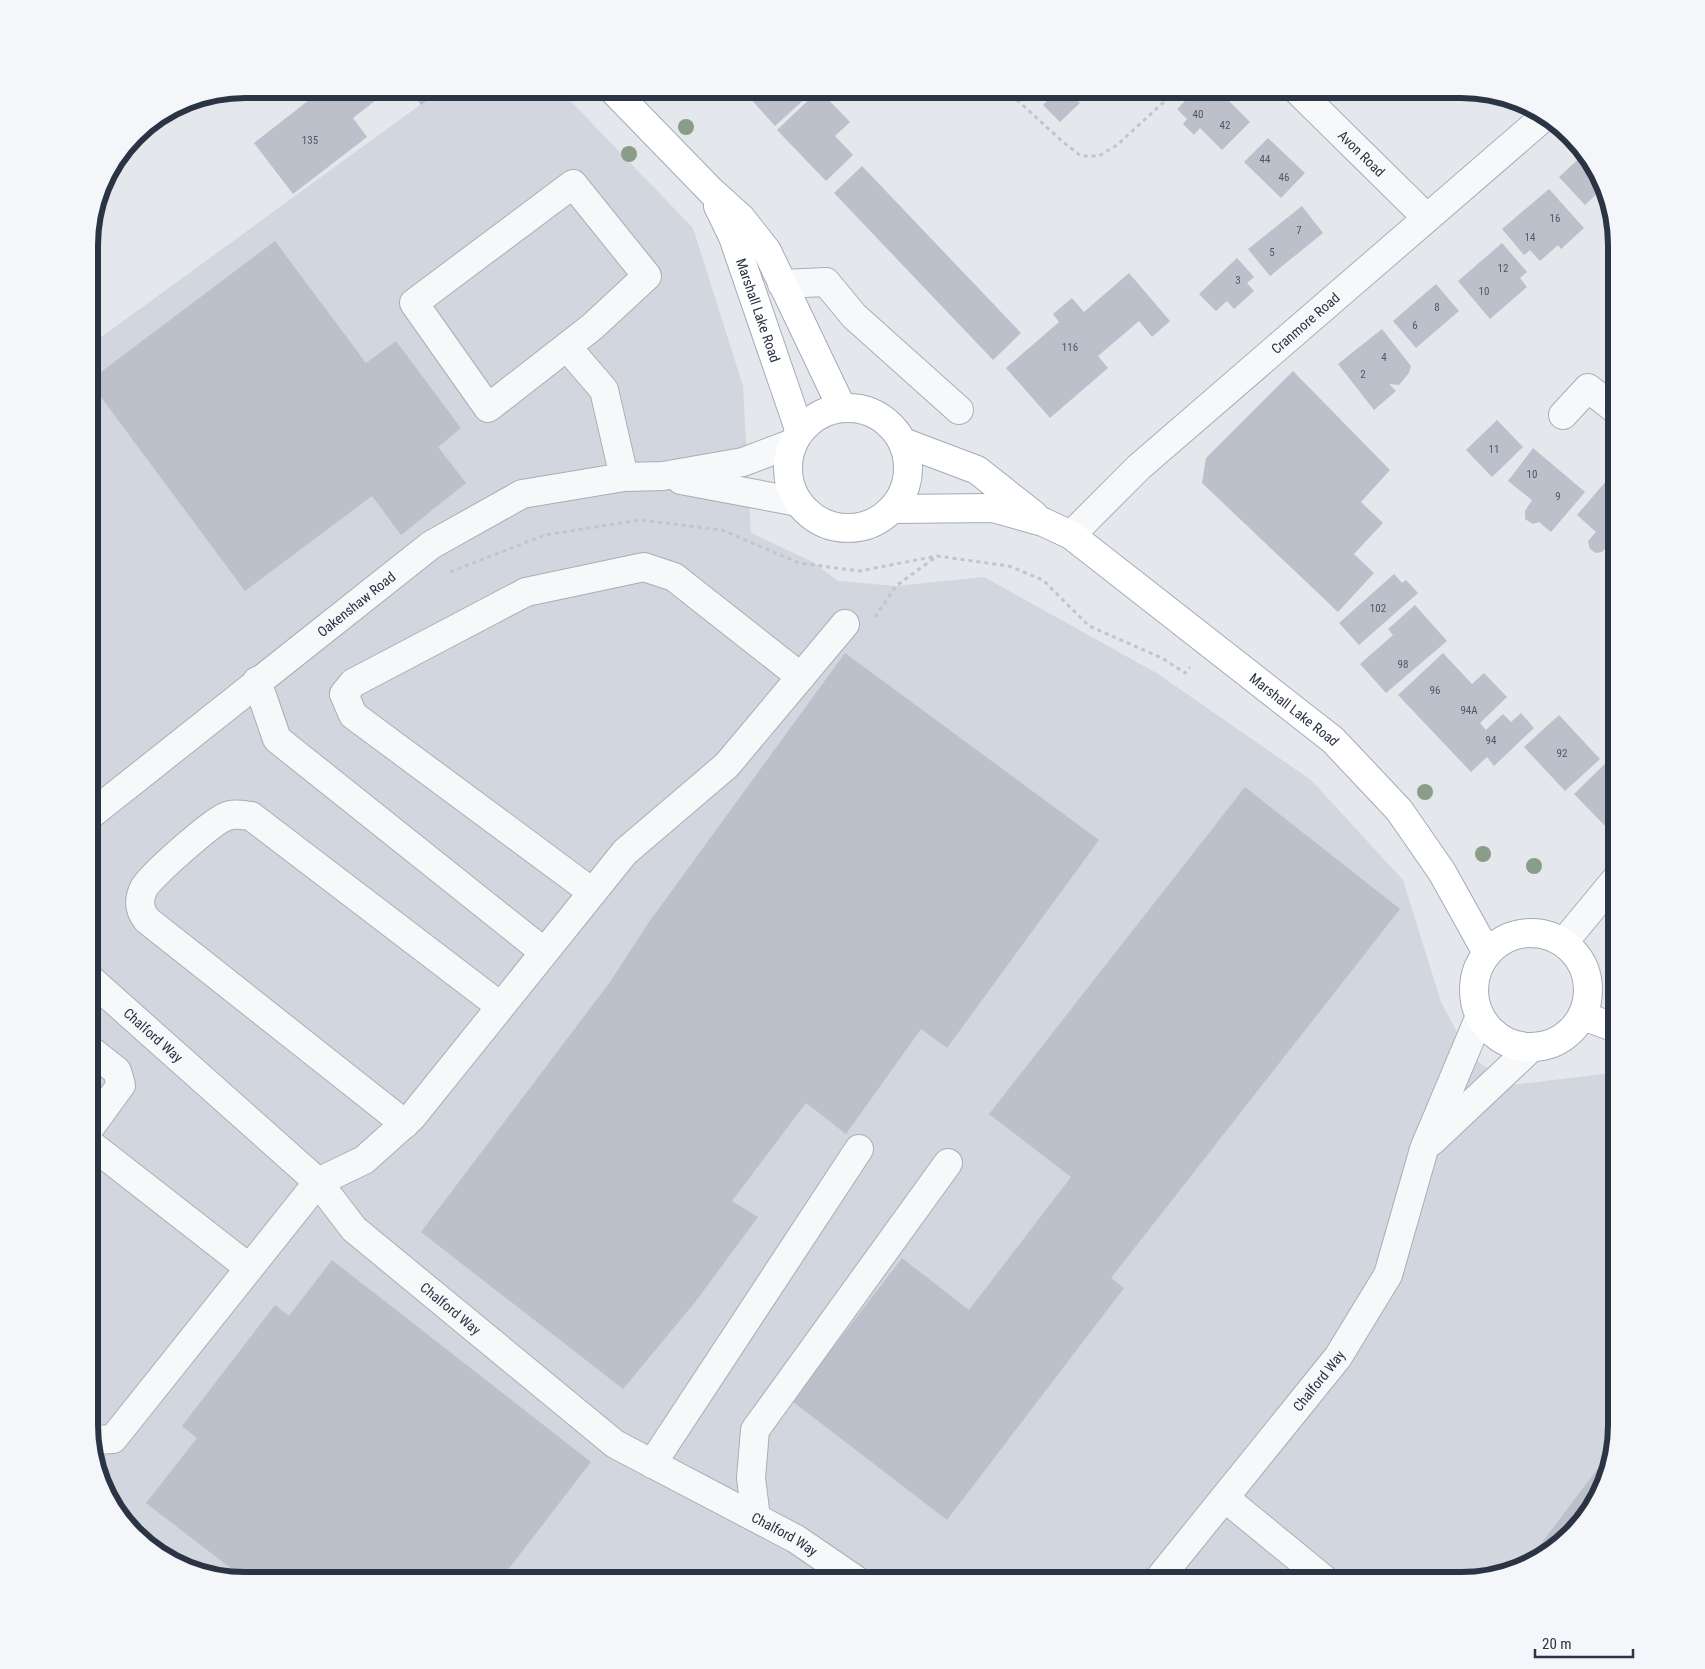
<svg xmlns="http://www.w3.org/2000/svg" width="1705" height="1669" font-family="'Roboto Condensed',sans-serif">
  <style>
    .built { fill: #d2d6de }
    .building { fill: #bbc0ca }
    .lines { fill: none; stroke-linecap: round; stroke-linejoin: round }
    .minor-casing { stroke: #a9aeb7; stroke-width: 30 }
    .major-casing { stroke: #a3abb8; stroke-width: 30 }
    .path { stroke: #c2c5cb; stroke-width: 3; stroke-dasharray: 4 4; stroke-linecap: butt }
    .minor { stroke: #f7f8fa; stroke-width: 28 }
    .major { stroke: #fff; stroke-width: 28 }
    .tree { fill: #899d89 }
    .labels { text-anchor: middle; stroke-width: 5; stroke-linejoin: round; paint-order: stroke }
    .number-label { font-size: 11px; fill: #4f5766 }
    .street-label { font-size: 14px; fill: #2b3445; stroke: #f4f6f9 }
    .rim { fill: none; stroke: #2b3445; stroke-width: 6 }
  </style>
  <rect width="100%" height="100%" fill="#e4e7ec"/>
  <path class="built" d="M442 89H559L693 228 743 386 751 533 813 562 838 581 896 586 984 577 1158 674 1311 780 1403 880 1441 1002 1469 1055 1511 1085 1612 1073 1616 1075V1424L1604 1484 1563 1541 1520 1568 1460 1580H245L185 1568 128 1527 101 1484 89 1424V346Z"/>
  <path class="building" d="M323 89H390L353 118 367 137 293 194 254 143Z
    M408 89H442L421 105Z
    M742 89H802L808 96 775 126Z
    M1023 89H1046L1034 100Z
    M1059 89H1065L1080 103 1060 122 1043 105Z
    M1197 89H1217L1250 122 1222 150 1200 128 1194 135 1183 124 1187 119 1177 109Z
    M1385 89H1405L1395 99Z
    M1459 89H1470L1487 94 1480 100 1474 92 1466 98Z
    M819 90 850 122 835 136 853 155 826 181 777 130Z
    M1268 138 1305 173 1281 198 1244 162Z
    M1585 153 1605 186 1585 205 1559 177Z
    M862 166 1021 333 993 360 834 193Z
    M1549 189 1584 228 1561 249 1558 245 1540 261 1530 250 1524 255 1502 229Z
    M1302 206 1323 233 1270 276 1248 249Z
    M275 241 366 363 396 341 461 428 438 447 466 483 401 535 372 496 245 591 89 381Z
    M1502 243 1527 272 1520 278 1527 287 1490 319 1458 281Z
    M1237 258 1254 277 1247 283 1254 291 1234 309 1227 301 1216 311 1199 294Z
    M1129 273 1170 321 1152 337 1139 321 1098 356 1108 368 1050 418 1006 368 1059 322 1053 314 1072 298 1084 312Z
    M1436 284 1459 311 1416 348 1393 321Z
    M1382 329 1411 366 1409 373 1399 385 1389 384 1396 391 1374 410 1338 364Z
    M1293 371 1390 470 1361 502 1383 523 1354 554 1374 573 1338 612 1202 483 1206 458Z
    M1497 420 1523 447 1492 477 1466 450Z
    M1533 448 1585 492 1551 532 1539 522 1533 524 1525 519V511L1532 500 1508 481Z
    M1607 480 1616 488V552L1608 545 1602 552 1596 553 1590 549 1588 541 1596 532 1577 515Z
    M1394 574 1402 583 1406 580 1418 593 1359 645 1339 623Z
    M1415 605 1447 641 1386 693 1360 664 1393 635 1388 629Z
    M845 653 1099 840 947 1048 921 1029 846 1134 806 1103 732 1201 758 1217 696 1301 623 1389 421 1232 610 982 649 922Z
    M1443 653 1472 684 1484 673 1507 697 1480 723 1486 730 1503 714 1511 722 1521 713 1534 728 1494 766 1487 757 1471 772 1398 695Z
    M1559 715 1600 759 1565 791 1524 747Z
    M1616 753V821L1608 829 1574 794Z
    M1245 787 1400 909 1111 1278 1124 1288 947 1520 792 1401 902 1258 969 1310 1071 1177 989 1114Z
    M332 1260 591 1462 500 1580H246L146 1503 197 1438 182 1426 275 1305 289 1316Z
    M1611 1451 1604 1484 1563 1541 1525 1565Z"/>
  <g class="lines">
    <g class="minor-casing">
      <g id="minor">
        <path id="s1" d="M1296 89 1427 218"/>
        <path d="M573 184 647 276 592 327 488 408 414 303Z"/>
        <path d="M782 284 826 282 854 316 959 410"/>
        <path d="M567 347 604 390 624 477"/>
        <path d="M1563 415 1588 388 1616 410"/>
        <path d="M681 480 798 502"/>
        <path id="s2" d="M1071 535 1139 467 1544 117"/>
        <path d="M257 681 277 739 544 952"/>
        <path id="s3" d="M89 816 431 545 522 494 624 477 663 476 743 462 793 443"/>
        <path d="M592 892 353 715 344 694 353 683 526 592 644 567 674 577 801 677"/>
        <path d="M1564 942 1616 879"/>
        <path id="s4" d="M89 978 318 1182 354 1229 615 1444 796 1539 856 1580"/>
        <path d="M405 1124 147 920C139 910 138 900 144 888 149 877 212 822 225 817 233 813 242 815 251 816L500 1006"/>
        <path d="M89 1129 121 1085 117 1071 89 1049"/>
        <path d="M1432 1141 1532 1047"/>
        <path d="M89 1143 248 1267"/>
        <path d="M91 1438 94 1440 113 1439 318 1182 364 1160 412 1117 625 852 727 765 845 624"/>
        <path d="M652 1464 859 1149"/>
        <path d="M1225 1498 1325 1580"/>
        <path d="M756 1518 751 1478 755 1430 948 1163"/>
        <path id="s5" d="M1158 1580 1338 1357 1388 1275 1424 1149 1480 1016"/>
      </g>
    </g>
    <g class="major-casing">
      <g id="major">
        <path d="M612 89 711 191 741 218 767 251 842 408"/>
        <path id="s6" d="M718 206 733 237 800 432"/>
        <circle cx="848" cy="468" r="60"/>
        <path d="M903 442 977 470 1034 515"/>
        <path id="s7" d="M894 509 993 508 1043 522 1071 535 1333 740 1399 810 1442 872 1487 953"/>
        <circle cx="1531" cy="990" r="57"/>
        <path d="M1583 1016 1616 1028"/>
      </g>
    </g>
    <path class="path" d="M1005 89 1063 142 1081 156H1099L1117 145 1178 89
      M450 572 545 535 640 520 722 530 799 563 859 571 937 556
      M875 617 896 586 937 556 1009 566 1043 580 1089 626 1162 658 1185 673 1190 667
      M125 1524 190 1569"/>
    <use href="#minor" class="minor"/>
    <use href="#major" class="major"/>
  </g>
  <g class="tree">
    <circle cx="686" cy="127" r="8"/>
    <circle cx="629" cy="154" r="8"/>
    <circle cx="1425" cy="792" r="8"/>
    <circle cx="1483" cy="854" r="8"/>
    <circle cx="1534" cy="866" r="8"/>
  </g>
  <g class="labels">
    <g class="number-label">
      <text x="1198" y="118">40</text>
      <text x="1225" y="129">42</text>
      <text x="310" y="144">135</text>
      <text x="1265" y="163">44</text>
      <text x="1284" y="181">46</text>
      <text x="1555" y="222">16</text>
      <text x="1299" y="234">7</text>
      <text x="1530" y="241">14</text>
      <text x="1272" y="256">5</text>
      <text x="1503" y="272">12</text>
      <text x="1238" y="284">3</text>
      <text x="1484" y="295">10</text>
      <text x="1437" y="311">8</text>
      <text x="1415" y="329">6</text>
      <text x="1070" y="351">116</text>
      <text x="1384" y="361">4</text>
      <text x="1363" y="378">2</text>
      <text x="1494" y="453">11</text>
      <text x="1532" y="478">10</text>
      <text x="1558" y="500">9</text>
      <text x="1378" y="612">102</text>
      <text x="1403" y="668">98</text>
      <text x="1435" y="694">96</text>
      <text x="1469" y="714">94A</text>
      <text x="1491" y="744">94</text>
      <text x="1562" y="757">92</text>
    </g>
    <g class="street-label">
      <text dy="5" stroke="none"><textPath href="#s1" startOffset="92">Avon Road</textPath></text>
      <text dy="5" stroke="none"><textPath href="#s6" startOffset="112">Marshall Lake Road</textPath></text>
      <text dy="5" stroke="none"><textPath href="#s2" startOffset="316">Cranmore Road</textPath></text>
      <text dy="5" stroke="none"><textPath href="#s3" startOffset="341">Oakenshaw Road</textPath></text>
      <text dy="5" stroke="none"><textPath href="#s7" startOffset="465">Marshall Lake Road</textPath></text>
      <text dy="5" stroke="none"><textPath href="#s4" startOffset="86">Chalford Way</textPath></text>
      <text dy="5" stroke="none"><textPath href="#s4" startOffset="491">Chalford Way</textPath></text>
      <text dy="5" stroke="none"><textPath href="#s5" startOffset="256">Chalford Way</textPath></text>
      <text dy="5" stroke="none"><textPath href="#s4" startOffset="896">Chalford Way</textPath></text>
    </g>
  </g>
  <path d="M0 0H1705V1669H0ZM245 98H1461A147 147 0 0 1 1608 245V1425A147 147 0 0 1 1461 1572H245A147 147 0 0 1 98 1425V245A147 147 0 0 1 245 98Z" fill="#f4f6f9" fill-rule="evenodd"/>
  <path class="rim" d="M245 98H1461A147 147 0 0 1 1608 245V1425A147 147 0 0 1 1461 1572H245A147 147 0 0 1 98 1425V245A147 147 0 0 1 245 98Z"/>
  <path d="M1535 1649v8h98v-8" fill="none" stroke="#2b3445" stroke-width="2.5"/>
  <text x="1542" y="1649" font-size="15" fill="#2b3445" stroke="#f4f6f9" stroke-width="4" paint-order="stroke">20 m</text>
</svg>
